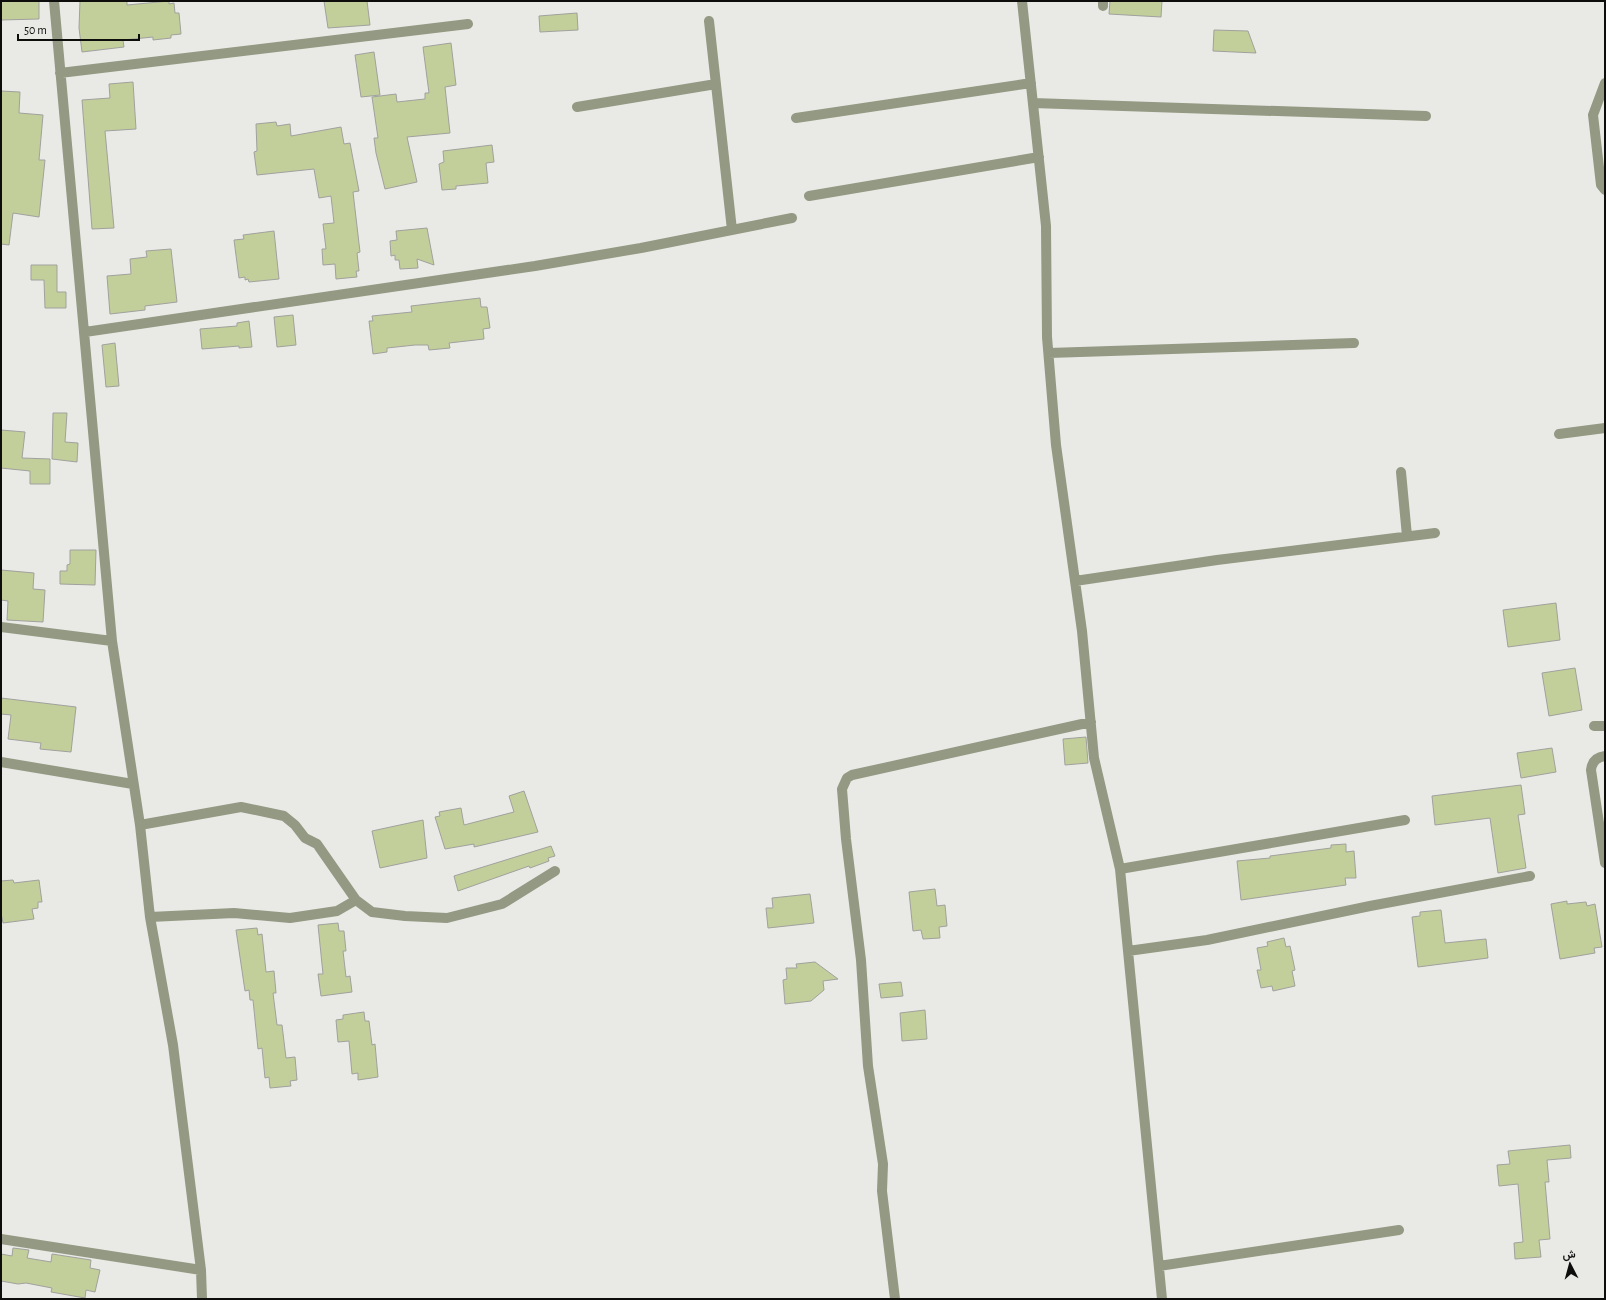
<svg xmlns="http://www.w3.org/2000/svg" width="1606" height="1300" font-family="'Alegreya Sans',Vazirmatn,sans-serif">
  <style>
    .building { fill: #c2cf9a; stroke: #a0a19d }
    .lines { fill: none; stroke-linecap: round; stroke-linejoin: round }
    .minor { stroke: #939982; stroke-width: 10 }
  </style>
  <rect width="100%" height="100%" fill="#e9eae6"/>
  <path class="building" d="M1 1H39V19L1 20Z
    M80 1H127V5L169 1V4L174 3 175 13H179L181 34 171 35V38L153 40V37L123 40 124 47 82 52 79 28Z
    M324 1H367L370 25 328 28Z
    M1110 1H1162L1161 17 1109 14Z
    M577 13 578 30 540 32 539 16Z
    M1214 30 1248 31 1256 53 1213 51Z
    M451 43 456 85 445 87 450 133 407 137 417 182 385 189 376 153 374 138H378L372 97 396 94 397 102 425 99V93H429L423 47Z
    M374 52 380 95 361 97 355 55Z
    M133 82 136 129 105 131 114 228 92 229 82 100 110 98 109 84Z
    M1 91 20 92 19 113 43 115 39 160H45L39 217 13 213 9 245 1 244Z
    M276 122 277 126 290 124 291 136 341 127 344 144 350 143 359 191 353 192 360 252 357 253 359 271H356L357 277 336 279 335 264 323 265 322 249H326L323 224 334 223 331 196 319 198 314 169 257 175 254 152 257 151 256 124Z
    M492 145 494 162 486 163 488 183 456 186V189L442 190 439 164 444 162 443 151Z
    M427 228 434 265 417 259 418 268 400 269 399 260H395V255L391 256 390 241 397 240 396 231Z
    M274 231 279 279 249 282 248 279 245 280V277L239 278 234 240 244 239 243 235Z
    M171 249 177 302 145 306V310L110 314 107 276 131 274 130 259 147 257 146 251Z
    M31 265H57V292H66V308H45L44 280H31Z
    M480 298 481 307H487L490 328 483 329 484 339 449 343 450 348 429 350 428 345H415L387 348V352L373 354 369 321H373L372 316 412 312 411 306Z
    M293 315 296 345 277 347 274 317Z
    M249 321 252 347 239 348V346L202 349 200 329 237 326V323Z
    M115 343 119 386 106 387 102 345Z
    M53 413H67L65 442 78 443 77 462 52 459Z
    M1 430 25 432 22 458 50 459V484H30V471L1 468Z
    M70 550H96L95 585 60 584V571H67V565L70 564Z
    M1 570 34 573 33 589 45 590 43 622 7 620 8 601 1 600Z
    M1556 603 1560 640 1508 647 1503 610Z
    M1575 668 1582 710 1549 716 1542 673Z
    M1 698 76 707 71 752 40 749 41 743 8 739 11 715 1 714Z
    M1086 737 1088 763 1065 765 1063 739Z
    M1552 748 1556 772 1521 778 1517 753Z
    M1521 785 1525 814 1518 815 1526 868 1498 873 1490 818 1435 825 1432 796Z
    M524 791 538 832 474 847V844L445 849 435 817 440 816 439 812 461 808 464 825 514 812 509 796Z
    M423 820 427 858 380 868 372 831Z
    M1346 844V852L1354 851 1356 878H1345L1346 885 1241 900 1237 861 1270 858V856L1331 848V845Z
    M551 846 555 856 548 858 549 861 530 868 529 866 458 891 454 876Z
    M13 880 14 883 39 880 42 902H38V908L32 909 34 919 3 923 1 913V881Z
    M935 889 937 906 945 905 947 926 939 927 940 938 923 939 921 930 913 931 909 892Z
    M810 894 814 923 768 928 766 908H773L772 898Z
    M1567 901V904L1586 902 1587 906 1595 904 1602 947 1594 948 1595 953 1560 959 1551 904Z
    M1441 910 1445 943 1486 939 1488 958 1418 967 1412 917 1420 916V912Z
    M338 923 339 931H344L346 951H343L346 977 350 976 352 992 321 996 318 974H323L318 925Z
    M257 928 258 935 262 934 266 972 274 971 276 993H273L277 1025H282L286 1058 295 1057 297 1080 290 1081 291 1086 270 1088 269 1077 265 1078 262 1048 258 1049 253 1000H250L249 990 245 991 236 930Z
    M1284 938 1286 947 1290 946 1295 970 1292 971 1295 986 1273 991 1272 986 1261 988 1257 970H1261L1257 948 1268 946 1267 942Z
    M815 962 838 979 823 981 824 990 811 1001 785 1004 783 980 787 979 786 968H797L796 964Z
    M901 982 903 996 881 998 879 984Z
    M925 1010 927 1039 902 1041 900 1013Z
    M364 1012 365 1021H369L372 1045 375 1044 378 1077 358 1080V1073L352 1074 349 1041 338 1042 336 1020 343 1019V1015Z
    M1570 1145 1571 1158 1547 1160 1549 1182H1545L1550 1239 1539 1240 1541 1257 1515 1259 1514 1243 1523 1242 1518 1184 1499 1186 1497 1165 1510 1164 1508 1151Z
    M13 1248 29 1250 27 1258 51 1262 52 1254 91 1260 90 1268 100 1270 95 1292 86 1290 85 1298 51 1292 52 1288 26 1283 18 1284 1 1281V1254L12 1256Z"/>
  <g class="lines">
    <path class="minor" d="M54 1 112 641 140 825 150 917 173 1045 201 1270 202 1299
      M1022 1 1046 226 1047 337 1056 445 1082 631 1094 758 1120 869 1162 1299
      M1103 6V1
      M709 21 732 230
      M60 73 468 24
      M1605 83 1593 115 1601 185 1605 190
      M1033 103 1426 116
      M577 107 716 84
      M796 118 1031 83
      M809 196 1039 157
      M85 332 535 266 641 248 792 218
      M1049 353 1354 343
      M1559 434 1605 428
      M1401 472 1407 536
      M1075 581 1217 560 1435 533
      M1 627 112 641
      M1594 726H1605
      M1605 756C1597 757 1592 761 1591 770L1605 863
      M1 762 133 784
      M140 825 241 807 284 816 295 825 305 838 317 844 356 900 372 912 405 916 447 918 502 904 555 871
      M1120 869 1405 820
      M150 917 234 913 290 918 337 911 356 900
      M1128 951 1207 940 1370 906 1530 876
      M1 1239 201 1270
      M1159 1266 1399 1230
      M895 1299 882 1191 883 1164 868 1066 861 960 846 839 842 789 847 778 852 775 1091 722"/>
  </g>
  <rect width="1606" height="1300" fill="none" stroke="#0d0d0c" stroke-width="4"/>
  <g transform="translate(1570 1264) rotate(354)" stroke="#e9eae6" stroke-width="3" paint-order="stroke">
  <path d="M0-3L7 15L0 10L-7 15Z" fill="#0d0d0c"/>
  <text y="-6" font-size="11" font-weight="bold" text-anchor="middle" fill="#0d0d0c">ش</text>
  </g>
  <path d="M18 34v6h121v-6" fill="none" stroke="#0d0d0c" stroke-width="2"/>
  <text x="24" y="34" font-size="12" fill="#0d0d0c" stroke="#e9eae6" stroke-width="3" paint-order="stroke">50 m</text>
</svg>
